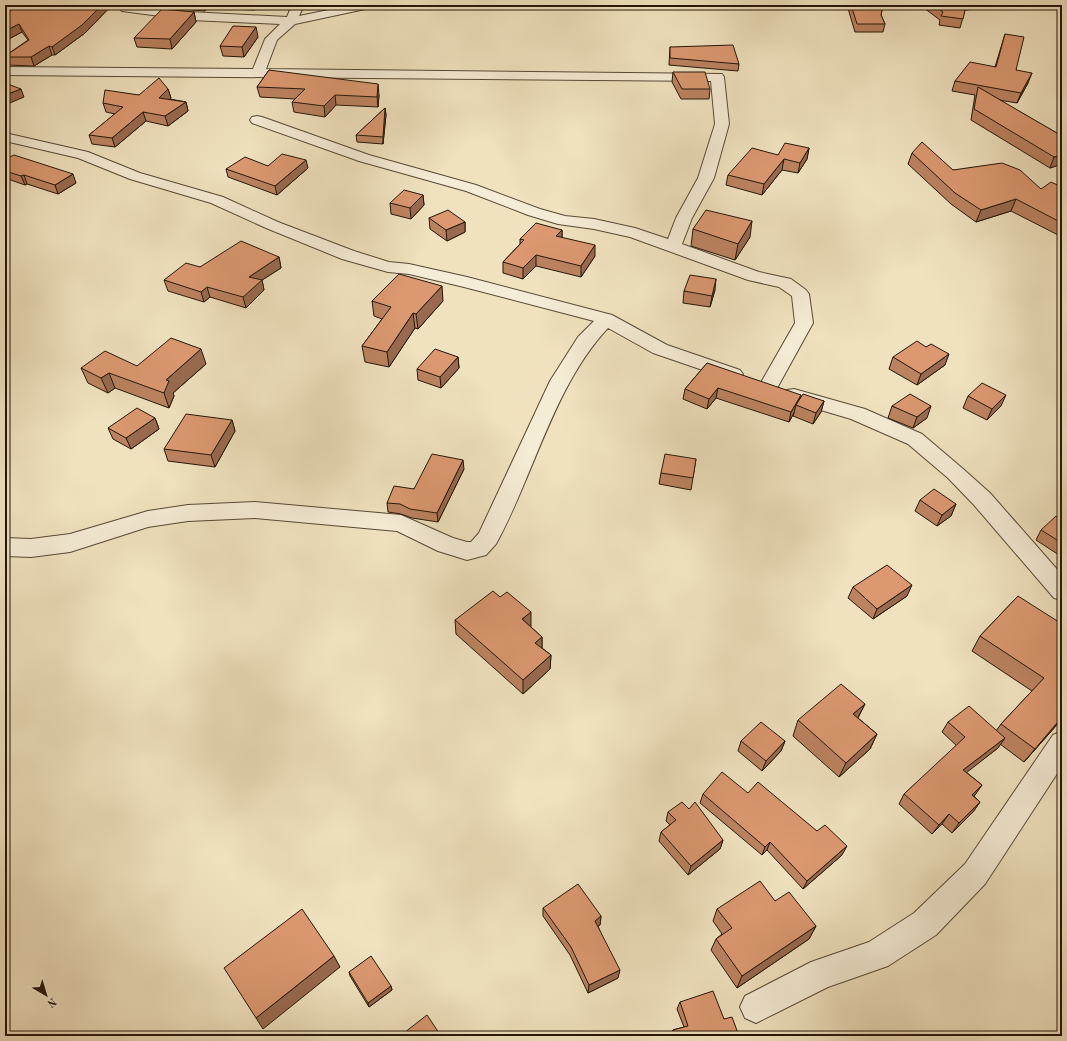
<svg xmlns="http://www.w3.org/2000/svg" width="1067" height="1041" font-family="'Old Standard TT',serif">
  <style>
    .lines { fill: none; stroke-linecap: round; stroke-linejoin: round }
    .minor-casing { stroke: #574935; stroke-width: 2 }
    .minor { fill: #f5ecd5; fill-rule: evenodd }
    .wall { fill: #bc8361; stroke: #241607 }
    .shaded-wall { fill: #996a4f; stroke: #241607 }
    .building { fill: #db9871; stroke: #241607 }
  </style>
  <rect width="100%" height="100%" fill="#f0e2bf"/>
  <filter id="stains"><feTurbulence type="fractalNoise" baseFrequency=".005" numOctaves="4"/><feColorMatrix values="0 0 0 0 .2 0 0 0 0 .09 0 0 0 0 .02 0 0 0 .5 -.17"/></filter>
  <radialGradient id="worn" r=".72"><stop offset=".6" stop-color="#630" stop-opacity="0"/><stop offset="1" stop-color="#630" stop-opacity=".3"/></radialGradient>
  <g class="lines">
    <g class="minor-casing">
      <path id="minor" d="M126 5 190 12 287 17 292 5H304L299 16 353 5H376L374 7 370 8 295 24 277 40 266 69 722 74 724 77 729 124 714 178 692 218 682 244 759 272 791 279 806 290 809 294 813 323 776 390 769 392 762 390 759 386 795 323 792 296 779 287 748 280 630 237 594 229 558 224 528 215 466 191 359 161 252 123 250 120 252 117 257 116 262 117 369 155 476 185 540 209 565 216 594 219 635 228 668 239 676 218 698 178 715 124 711 81 5 75V67L253 69 265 39 280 24 190 20 122 11 120 9 122 7Z
        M5 133 88 152 140 173 223 197 278 222 354 251 389 262 409 264 467 277 612 315 667 345 740 370 743 374 740 378 733 380 726 378 653 353 608 328C554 385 534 475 496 544L486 555 467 560 438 551 397 531 255 518 188 521 148 527 70 552 31 557 5 556V538L31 539 70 534 148 511 188 505 255 502 401 515 453 538 467 542H471L479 533 550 381 578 337 594 321 464 287 409 274 388 272 342 259 266 228 211 203 130 179 78 158 5 141Z
        M794 389 865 409 922 434 962 468 990 493 1062 575V600L1054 598 974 505 948 478 908 444 851 419 787 400 784 395 787 390Z
        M1062 731V766L985 884 936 935 888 966 828 987 756 1023 745 1018 740 1007 745 996 811 962 869 942 914 913 965 864 1053 735Z"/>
    </g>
    <use href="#minor" class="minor"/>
  </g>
  <path class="wall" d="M6 5H112L85 33 55 55H52L34 66 7 65 5 61V56L28 40 22 32 5 41V13L17 7Z
    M145 5H255V10L207 8 205 11 145 6Z
    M847 5H883L881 15 885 24 883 32H855Z
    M920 5H1010L1009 6 965 10 960 28 939 25 940 20Z
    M194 12 196 22 172 49 137 47 134 38Z
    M1005 34 1016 70 1028 83 1017 103 999 100 1062 136V164L1050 168 971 120 975 95 952 91 955 81 995 67Z
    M258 37 244 57 223 56 220 46Z
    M670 47 739 64 738 71 669 65Z
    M269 70 379 95 378 107 336 105 325 117 294 112 292 102 295 99 260 97 257 87Z
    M673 72 710 89 709 99H681L672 82Z
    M168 89 171 98 170 99 186 102 188 111 168 126 146 121 115 147 92 144 89 135 115 114 106 112 103 103 139 95Z
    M385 108 386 115 383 144 357 142 356 135Z
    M809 148 807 159 798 173 782 170 762 195 726 185 728 175 778 155Z
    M912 153 953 170 1041 189 1062 187V237L1011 211 976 222 951 204 908 164Z
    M5 159 76 183 58 194 27 184 25 185 5 178Z
    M268 166 308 168 277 195 228 177 226 169Z
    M423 195 424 205 411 219 391 214 390 203Z
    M429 218 465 222V232L447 241 430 229Z
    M693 229 750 237 735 260 691 246Z
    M562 230V238L595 256 581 277 536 266 523 279 503 273V262L520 244V239Z
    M279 257 281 268 262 280 264 290 246 308 210 297 204 302 168 291 164 280 200 267Z
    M715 290 710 307 683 303 684 291Z
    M372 301H443L418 329 415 328 389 367 365 362 362 346 382 319 374 316Z
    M458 357 459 368 441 388 418 380 417 369Z
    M893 357 945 365 917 385 889 369Z
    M707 363 800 399 824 401 821 412 813 424 793 416 794 413 789 422 716 398 707 409 683 399 685 389Z
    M206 364 173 393 174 396 169 408 115 388 108 393 88 383 81 368Z
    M968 396 1001 406 987 420 963 408Z
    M892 406 927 418 913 428 888 418Z
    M155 418 159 429 131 449 113 439 108 428Z
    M232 420 235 431 215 467 168 461 164 449Z
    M696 459 691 490 659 484 661 473Z
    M464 469 438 522 412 518 401 514 388 512 387 503 414 489Z
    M920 500 956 504 951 516 937 526 915 511Z
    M1062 520V557L1036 540 1041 530Z
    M1062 557V564L1059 562Z
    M853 587 907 596 873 619 848 598Z
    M1018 596 1057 707 1062 710V718L1055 727 1024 762 1000 744 998 748 966 772 982 785 974 796 980 802 973 812 952 833 942 824 932 834 899 804 904 794 957 746 942 732 948 722 996 731 1001 724 1032 691 972 651 980 636Z
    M455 620 531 627 542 637V648L551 655 550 669 523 694 456 634Z
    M865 704 858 718 877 734 870 749 839 777 793 736 798 720Z
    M741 741H785L781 751 762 771 738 751Z
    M748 793 842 855 803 889 767 850 762 855 700 803 703 794Z
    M689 809 723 840 720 849 688 875 659 841 661 832 670 825 666 821 668 812Z
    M775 901 816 926 809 939 737 988 711 950 716 939 722 934 713 921 717 909Z
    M543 908 601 916 600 925 598 926 618 978 588 993 570 955 543 916Z
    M349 972 391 986 392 990 369 1007 350 976Z
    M680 1002 724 1019 672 1033 673 1030 684 1027 677 1009Z"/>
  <path class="shaded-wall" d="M102 5H112L85 33 55 55 52 47Z
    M204 5H206L207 8 205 11Z
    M966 5H1010L1009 6 964 10Z
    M194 12 196 22 172 49 170 39Z
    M19 24 22 32 5 41V31Z
    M256 27 258 37 244 57 242 47Z
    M49 46 52 55 34 66 31 57Z
    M1032 73 1028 83 1017 103 1021 93Z
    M378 84 379 95 378 107 377 97Z
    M21 89 24 97 5 105V95Z
    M168 89 171 98 161 107 159 98Z
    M335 95 336 105 325 117 324 106Z
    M186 102 188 111 168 126 165 116Z
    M385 108 386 115 383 144V137Z
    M143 112 146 121 115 147 112 138Z
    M809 148 807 159 798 173 800 163Z
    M1062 155V164L1050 168 1054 157Z
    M784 159 782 170 762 195 764 184Z
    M306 160 308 168 277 195 275 186Z
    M73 174 76 183 58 194 55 185Z
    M24 175 27 184 25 185 21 176Z
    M423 195 424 205 411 219 410 208Z
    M1016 199 1011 211 976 222 981 210Z
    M752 221 750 237 735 260 738 244Z
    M465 222V232L447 241 446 230Z
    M562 230V241L556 236Z
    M595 245V256L581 277V266Z
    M536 255V266L523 279V268Z
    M279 257 281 268 262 280 264 290 246 308 243 297 249 277Z
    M716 279 715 290 710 307 712 296Z
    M442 286 443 301 418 329 416 314Z
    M207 287 210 297 204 302 201 292Z
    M413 313 415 328 389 367 387 352Z
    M201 349 206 364 173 393 174 396 169 408 164 393 166 380Z
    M949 354 945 365 917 385 921 374Z
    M458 357 459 368 441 388 440 377Z
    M109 373 115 388 108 393 101 378Z
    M718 388 716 398 707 409 709 399Z
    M801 395 799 405H796L794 413 789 422 791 412Z
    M1006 395 1001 406 987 420 992 409Z
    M824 401 821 412 813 424 816 413Z
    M931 406 927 418 913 428 917 417Z
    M155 418 159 429 131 449 126 438Z
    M232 420 235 431 215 467 211 455Z
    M463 460 464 469 438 522 437 513Z
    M956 504 951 516 937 526 942 515Z
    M912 585 907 596 873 619 877 609Z
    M531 612V627L522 619Z
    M542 637V651L535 643Z
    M551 655 550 669 523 694V680Z
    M865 704 857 719 853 714Z
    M1062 717 1055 727 1024 762 1035 749Z
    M877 734 870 749 839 777 846 763Z
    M1005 738 998 748 957 780 963 770Z
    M785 741 781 751 762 771 766 761Z
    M982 785 975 795 965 805 972 795Z
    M980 802 973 812 952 833 959 823Z
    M949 814 942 824 932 834 939 825Z
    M723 840 720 849 688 875 691 866Z
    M770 842 767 850 762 855 765 847Z
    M847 846 842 855 803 889 807 881Z
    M601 916 600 925 594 929 595 921Z
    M816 926 809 939 737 988 742 976Z
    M334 956 340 967 263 1029 256 1018Z
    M620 970 618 978 588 993 589 985Z
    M391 986 392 990 369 1007 368 1003Z"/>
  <path class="building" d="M20 5H102L82 25 52 47 49 46 31 57H5V56L29 40 19 24 5 31V13Z
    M851 5H883L881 15 885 24H857Z
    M934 5H966L963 19 941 16 943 12Z
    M162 9 194 12 170 39 134 38Z
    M233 26 256 27 242 47 220 46Z
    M1005 34 1024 37 1016 70 1032 73 1021 93 955 81 970 62 996 67Z
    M733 45 739 64 670 58V47Z
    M269 70 378 84 377 97 335 95 324 106 292 102 305 89 257 87Z
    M673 72H705L710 89H682Z
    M159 78 168 89 159 98 186 102 165 116 143 112 112 138 89 135 123 107 103 103 105 90 139 95Z
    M5 83 21 89 5 95Z
    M978 87 1062 136V155L1054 157 974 109Z
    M385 108 383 137 356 135Z
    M922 142 953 170 1002 163 1020 170 1041 189 1051 182 1062 187V223L1016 199 981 210 955 193 912 153Z
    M785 143 809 148 800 163 784 159 764 184 728 175 752 148 778 155Z
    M282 154 306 160 275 186 226 169 245 157 268 166Z
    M14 155 73 174 55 185 24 175 21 176 5 171V159Z
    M404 190 423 195 410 208 390 203Z
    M448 210 465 222 446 230 429 218Z
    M706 210 752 221 738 244 693 229Z
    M536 223 562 230 556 236 595 245 581 266 536 255 523 268 503 262 524 240 520 239Z
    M241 241 279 257 249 277 262 280 243 297 207 287 201 292 164 280 186 263 200 267Z
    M399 274 442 286 416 314 413 313 387 352 362 346 391 307 372 301Z
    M690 275 716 279 712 296 684 291Z
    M171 338 201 349 166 380 169 381 164 393 109 373 101 378 81 368 105 351 137 366Z
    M917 341 926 347 931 344 949 354 921 374 893 357Z
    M435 349 458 357 440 377 417 369Z
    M707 363 801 395 791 412 718 388 709 399 685 389Z
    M982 383 1006 395 992 409 968 396Z
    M803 394 824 401 816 413 796 405Z
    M910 394 931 406 917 417 892 406Z
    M137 408 155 418 126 438 108 428Z
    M186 414 232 420 211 455 164 449Z
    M432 454 463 460 437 513 410 509 400 504 387 503 394 486 414 489Z
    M665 454 696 459 693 478 661 473Z
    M934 489 956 504 942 515 920 500Z
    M1056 516 1062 520V543L1041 530Z
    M887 565 912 585 877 609 853 587Z
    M493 591 500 597 507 592 531 612 522 619 542 637 535 643 551 655 523 680 455 620Z
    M1018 596 1062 624V700L1057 707 1062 710V717L1035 749 1001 724 1044 678 980 636Z
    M841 684 865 704 853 714 877 734 846 763 798 720Z
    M969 706 1005 738 963 770 982 785 972 795 980 802 959 823 949 814 939 825 904 794 965 737 948 722Z
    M761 722 785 741 766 761 741 741Z
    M722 772 748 793 758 782 817 831 825 825 847 846 807 881 770 842 765 847 703 794Z
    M682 802 689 809 695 802 723 840 691 866 661 832 676 820 668 812Z
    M760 881 775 901 789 892 816 926 742 976 716 939 732 928 717 909Z
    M578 884 601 916 595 921 620 970 589 985 571 947 543 908Z
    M302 909 334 956 256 1018 224 968Z
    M371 956 391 986 368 1003 349 972Z
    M713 991 724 1019 732 1017 739 1036H663L674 1033 673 1030 688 1026 680 1002Z
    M427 1015 441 1036H400Z"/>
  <rect width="1067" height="1041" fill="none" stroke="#f0e2bf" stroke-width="20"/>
  <rect x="6" y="6" width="1055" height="1029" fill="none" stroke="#241607" stroke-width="2"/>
  <rect x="10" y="10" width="1047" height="1021" fill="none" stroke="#241607"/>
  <g transform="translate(46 995) rotate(142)" stroke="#f5ecd5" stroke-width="3" paint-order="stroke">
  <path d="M0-3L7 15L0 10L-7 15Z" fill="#241607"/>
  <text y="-6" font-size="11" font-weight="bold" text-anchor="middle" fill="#241607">N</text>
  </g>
  <rect width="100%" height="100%" filter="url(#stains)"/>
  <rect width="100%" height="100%" fill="url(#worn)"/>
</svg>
